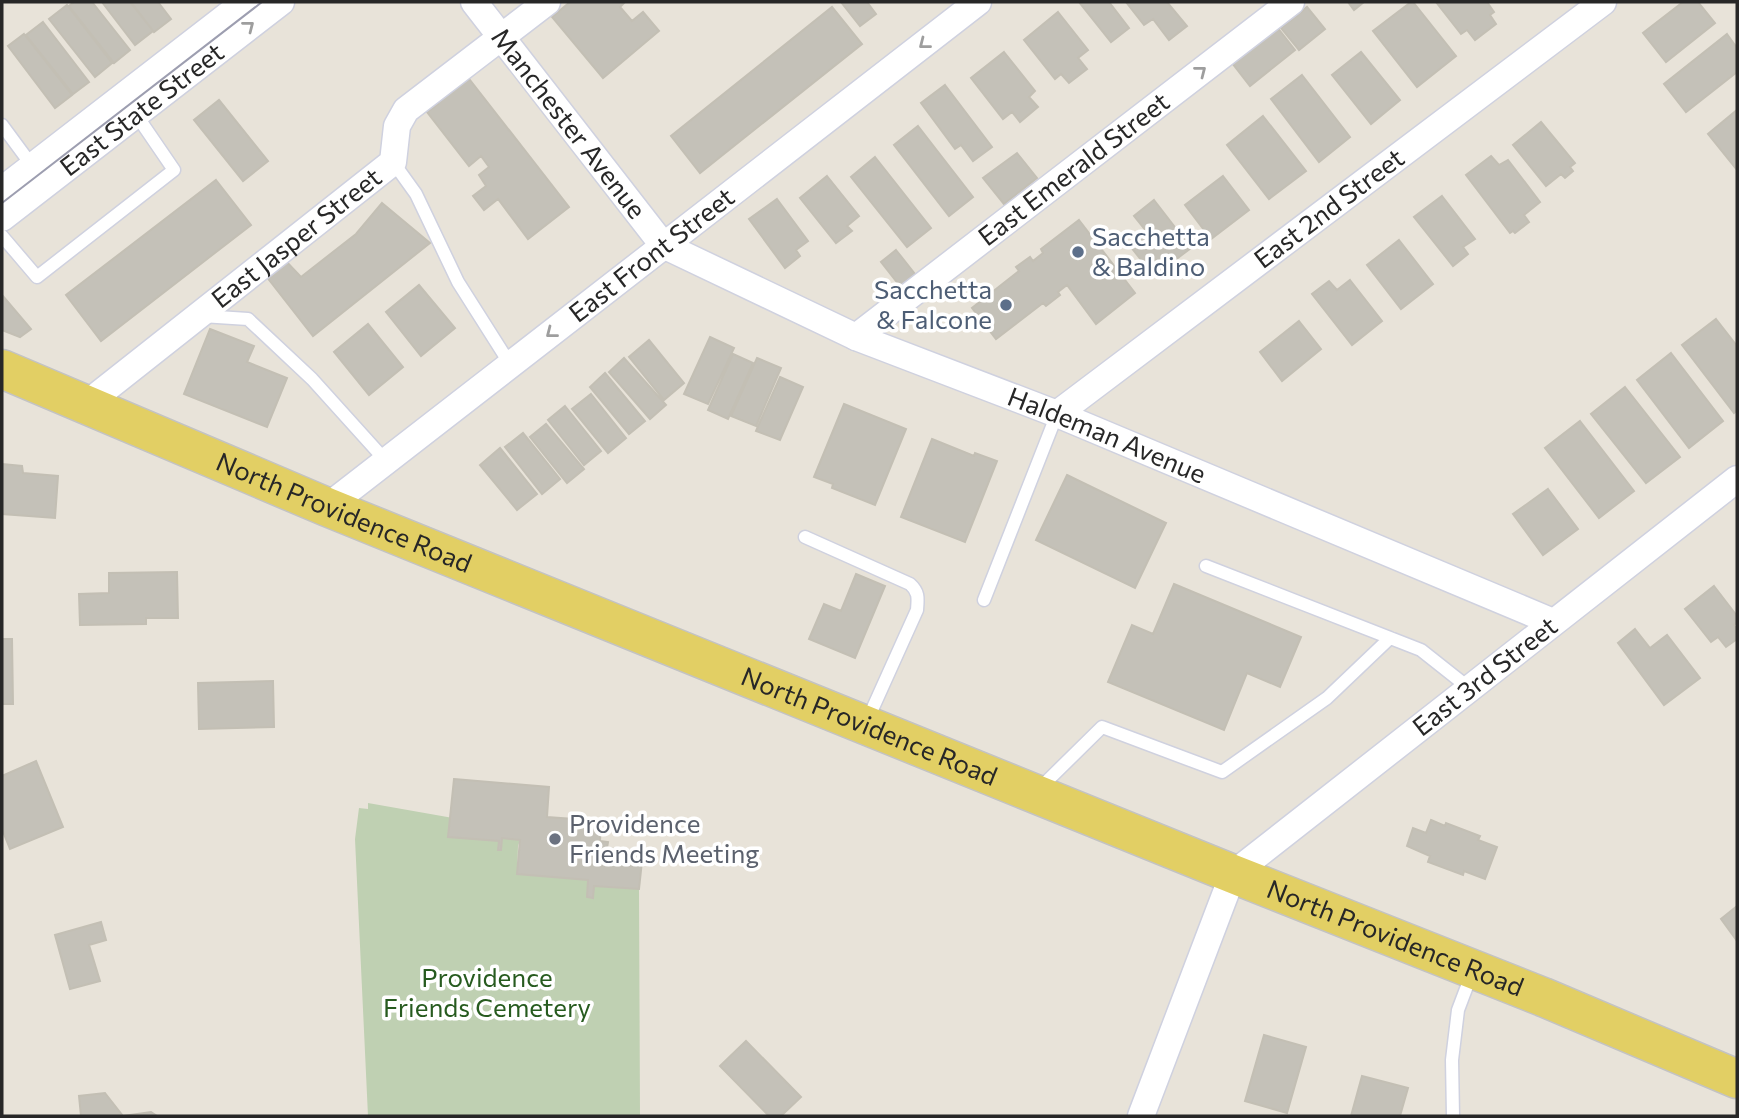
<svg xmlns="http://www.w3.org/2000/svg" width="1739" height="1118" font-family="Commissioner,sans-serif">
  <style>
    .cemetery { fill: #bfd0b2 }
    .building { fill: #c4c1b8; stroke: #c3bfb4; stroke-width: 2 }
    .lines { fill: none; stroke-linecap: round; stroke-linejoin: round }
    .lane-casing { stroke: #cfd1df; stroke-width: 15 }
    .street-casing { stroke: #cfd1df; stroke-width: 29 }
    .primary-casing { stroke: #c3c3c3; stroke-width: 41 }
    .lane { stroke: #fff; stroke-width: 12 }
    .street { stroke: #fff; stroke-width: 26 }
    .primary { stroke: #e2cf64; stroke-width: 38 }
    .tram { stroke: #9d9eb0; stroke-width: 2 }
    .oneway { stroke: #9e9e9e }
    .service-dot { fill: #5c6f8a; stroke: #fff; stroke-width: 2.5 }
    .worship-dot { fill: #6b7280; stroke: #fff; stroke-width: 2.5 }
    .labels { text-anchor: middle; stroke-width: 7; stroke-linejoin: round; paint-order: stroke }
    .street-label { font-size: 26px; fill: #272727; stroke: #fff }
    .service-label { font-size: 26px; fill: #4e5e75; stroke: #fff; text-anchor: start }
    .worship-label { font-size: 26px; fill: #5b616d; stroke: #fff; text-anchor: start }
    .park-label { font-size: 26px; fill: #275b1f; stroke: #fff }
  </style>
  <rect width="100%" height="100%" fill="#e8e3d9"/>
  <path class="cemetery" d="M368 803 453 818 499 841V850H501L502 838 520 840 518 846 517 874 588 880 587 897 593 898 594 886 639 889 640 1116H368L355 839 359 808 368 809Z"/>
  <path class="building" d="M74 2H92L130 50 114 63 69 6Z
    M102 2H130L153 31 135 45Z
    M131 2H158L171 19 154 32Z
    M570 2H625L620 7 632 21 643 12 659 31 603 78 552 17Z
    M841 2H867L876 14 860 26Z
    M1079 2H1109L1129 28 1111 42Z
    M1126 2H1167L1187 26 1169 40 1153 19 1144 25Z
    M1348 2H1364L1354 10Z
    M1411 2H1413L1456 56 1417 87 1373 31Z
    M1436 2H1487L1494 12 1490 15 1496 24 1475 40 1467 30 1461 34Z
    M1683 2H1698L1715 23 1666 62 1643 33Z
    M67 5 112 63 95 77 49 19Z
    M832 7 862 44 700 173 671 136Z
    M1307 7 1325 29 1299 50 1281 28Z
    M1058 12 1088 50 1078 58 1087 69 1069 83 1061 74 1055 79 1024 40Z
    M43 22 89 82 73 94 26 35Z
    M1277 27 1295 50 1250 86 1232 63Z
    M24 34 72 95 55 108 8 46Z
    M1727 34 1737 48V72L1686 112 1664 84Z
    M1004 52 1035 91 1029 97 1038 107 1020 122 1012 112 1003 119 971 78Z
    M1361 52 1400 100 1371 124 1332 75Z
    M463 71 569 207 528 239 498 199 484 210 473 196 486 186 479 175 489 167 481 156 469 166 427 112 438 104 432 96Z
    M1302 75 1350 137 1319 162 1271 99Z
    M945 85 992 147 973 161 961 145 955 149 921 103Z
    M219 100 268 161 243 181 194 120Z
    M1737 110V170L1708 134Z
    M1263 116 1306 171 1269 199 1227 145Z
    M1541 122 1575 163 1570 167 1573 171 1565 178 1561 174 1546 186 1513 145Z
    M918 126 973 197 949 216 894 145Z
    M1017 153 1037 178 1004 204 983 178Z
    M1491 156 1499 165 1508 160 1540 202 1524 215 1529 222 1515 233 1513 231 1510 233 1466 175Z
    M875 157 931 228 907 247 851 177Z
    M827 176 859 216 847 226 852 231 836 243 800 198Z
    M1223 176 1249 210 1211 239 1185 205Z
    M216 180 251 225 101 341 66 295Z
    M1442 196 1475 239 1463 247 1468 254 1453 266 1414 217Z
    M777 199 808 241 796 250 800 256 785 268 749 219Z
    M1154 200 1191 248 1154 276 1130 246 1147 232 1134 216Z
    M382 203 430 243 313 336 266 276 285 260 301 277 356 234Z
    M1079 220 1135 293 1096 324 1067 285 1058 292 1060 295 1046 306 1043 303 996 339 972 308 1019 271 1016 267 1030 257 1033 261 1043 253 1041 249Z
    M1399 240 1433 284 1401 309 1367 265Z
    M896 250 915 274 900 286 881 262Z
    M1350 280 1382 321 1352 345 1312 294 1329 281 1337 290Z
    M419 285 455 328 421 356 386 312Z
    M2 295 31 329 20 337 2 330Z
    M1716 319 1737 346V410L1734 413 1682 345Z
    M1299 321 1321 349 1282 381 1260 352Z
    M368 324 403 367 369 395 334 352Z
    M210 329 254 346 247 362 287 378 267 427 184 394Z
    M710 337 734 348 708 404 684 394Z
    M649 340 684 383 664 400 629 357Z
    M1671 353 1723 421 1689 448 1637 380Z
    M733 354 753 363 728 419 708 410Z
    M624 358 666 405 650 419 609 372Z
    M757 358 781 368 756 426 731 416Z
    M605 373 645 421 629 434 590 387Z
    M780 377 803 387 780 440 756 431Z
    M1625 387 1680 457 1646 483 1591 414Z
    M591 394 626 438 608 453 572 409Z
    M844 404 906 429 875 505 832 488 833 484 814 477Z
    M565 406 601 451 584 465 548 420Z
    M1580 421 1634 491 1599 518 1545 448Z
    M546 424 584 469 567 483 530 437Z
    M523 433 560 479 542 494 505 447Z
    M932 439 974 456 975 453 997 461 965 542 901 517Z
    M500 448 537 494 517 510 480 465Z
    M2 464 22 466 23 473 58 476 55 518 2 514Z
    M1067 475 1166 523 1135 588 1036 540Z
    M1548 489 1578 529 1543 555 1513 514Z
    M177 572 178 618H146V624L80 625 79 594 109 593V573Z
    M856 574 885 586 855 658 809 639 824 604 841 611Z
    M1174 584 1301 637 1280 687 1247 673 1224 730 1108 682 1132 625 1153 634Z
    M1714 586 1737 616V622L1734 625 1737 630V639L1726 647 1718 637 1711 642 1685 609Z
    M1635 629 1650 648 1667 635 1700 678 1664 705 1618 643Z
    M2 639H12L13 704H2Z
    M273 681 274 727 199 729 198 683Z
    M36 761 63 827 10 849 2 829V776Z
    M454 779 549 787 547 817 601 821 600 841 608 842 607 848 643 852 639 889 594 886 593 898 587 897 588 880 517 874 520 840 502 838 501 850H498L499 841 448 837Z
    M1431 820 1445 826 1446 823 1480 836 1478 840 1497 847 1485 879 1464 871 1463 875 1428 862 1430 856 1407 846 1413 828 1426 833Z
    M1737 906V941L1721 919Z
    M101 922 106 940 89 945 100 981 70 989 55 935Z
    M1264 1035 1306 1047 1287 1113 1245 1101Z
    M746 1041 801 1097 781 1116H769L720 1066Z
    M1362 1076 1408 1088 1400 1116H1351Z
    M105 1093 123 1116 151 1112 157 1116H81L79 1096Z"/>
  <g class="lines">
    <g class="lane-casing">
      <path id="lane" d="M2 125 33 167
        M393 162 416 194 458 282 510 364
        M2 236 37 277 174 170 135 113
        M202 316 248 319 312 379 386 461
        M805 537 910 584C919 592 918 598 917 610L867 721
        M1206 566 1421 650 1469 688
        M984 600 1057 414
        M1038 790 1102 727 1222 772 1327 698 1390 638
        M1453 1116 1452 1060 1458 1010 1472 973"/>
    </g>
    <g class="street-casing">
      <g id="street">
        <path id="s1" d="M474 2 663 245 856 337 1057 414 1553 622"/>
        <path d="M2 190 245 2"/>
        <path id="s2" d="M2 218 281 2"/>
        <path id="s3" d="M856 337 1291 2"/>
        <path id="s4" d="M84 406 393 162 397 126 406 110 547 2"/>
        <path id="s5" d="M1057 414 1603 2"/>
        <path id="s6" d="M327 507 978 2"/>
        <path id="s7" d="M1141 1116 1233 874 1737 479"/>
      </g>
    </g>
    <g class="primary-casing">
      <g id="primary">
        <path id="s8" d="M2 369 327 507 1233 874 1543 997 1737 1079"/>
      </g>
    </g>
    <use href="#lane" class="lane"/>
    <use href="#street" class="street"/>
    <use href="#primary" class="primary"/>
    <path class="tram" d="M2 203 262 2"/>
  </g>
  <defs><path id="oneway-chevron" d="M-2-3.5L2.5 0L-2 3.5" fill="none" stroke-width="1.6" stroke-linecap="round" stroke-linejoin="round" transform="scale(1.75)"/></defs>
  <g class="oneway">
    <use href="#oneway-chevron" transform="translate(249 26) rotate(-38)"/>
    <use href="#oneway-chevron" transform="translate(924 44) rotate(142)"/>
    <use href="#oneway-chevron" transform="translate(1201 71) rotate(-38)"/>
    <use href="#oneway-chevron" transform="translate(551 333) rotate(142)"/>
  </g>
  <g class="service-dot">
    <circle cx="1078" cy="252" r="7"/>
    <circle cx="1006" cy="305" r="7"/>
  </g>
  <circle class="worship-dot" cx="555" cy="839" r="7"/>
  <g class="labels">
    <g class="street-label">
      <text dy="9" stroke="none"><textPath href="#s2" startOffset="177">East State Street</textPath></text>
      <text dy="9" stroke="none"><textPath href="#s1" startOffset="154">Manchester Avenue</textPath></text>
      <text dy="9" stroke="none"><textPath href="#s3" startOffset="275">East Emerald Street</textPath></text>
      <text dy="9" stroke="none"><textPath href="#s5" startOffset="341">East 2nd Street</textPath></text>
      <text dy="9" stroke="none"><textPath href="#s4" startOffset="271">East Jasper Street</textPath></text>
      <text dy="9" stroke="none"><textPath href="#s6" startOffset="411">East Front Street</textPath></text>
      <text dy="9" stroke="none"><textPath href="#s1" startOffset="791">Haldeman Avenue</textPath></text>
      <text dy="9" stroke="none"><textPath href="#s8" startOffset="371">North Providence Road</textPath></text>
      <text dy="9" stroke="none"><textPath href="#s7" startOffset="579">East 3rd Street</textPath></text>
      <text dy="9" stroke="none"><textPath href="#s8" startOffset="938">North Providence Road</textPath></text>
      <text dy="9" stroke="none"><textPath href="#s8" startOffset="1505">North Providence Road</textPath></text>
    </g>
    <g class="service-label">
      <text x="1092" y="246">Sacchetta<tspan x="1092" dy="30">&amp; Baldino</tspan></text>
      <text x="992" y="299" text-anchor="end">Sacchetta<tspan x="992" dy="30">&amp; Falcone</tspan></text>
    </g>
    <g class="worship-label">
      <text x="569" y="833">Providence<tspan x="569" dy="30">Friends Meeting</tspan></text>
    </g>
    <g class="park-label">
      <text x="487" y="987">Providence<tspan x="487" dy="30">Friends Cemetery</tspan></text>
    </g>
  </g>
  <rect width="1739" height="1118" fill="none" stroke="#272727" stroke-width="7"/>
</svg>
